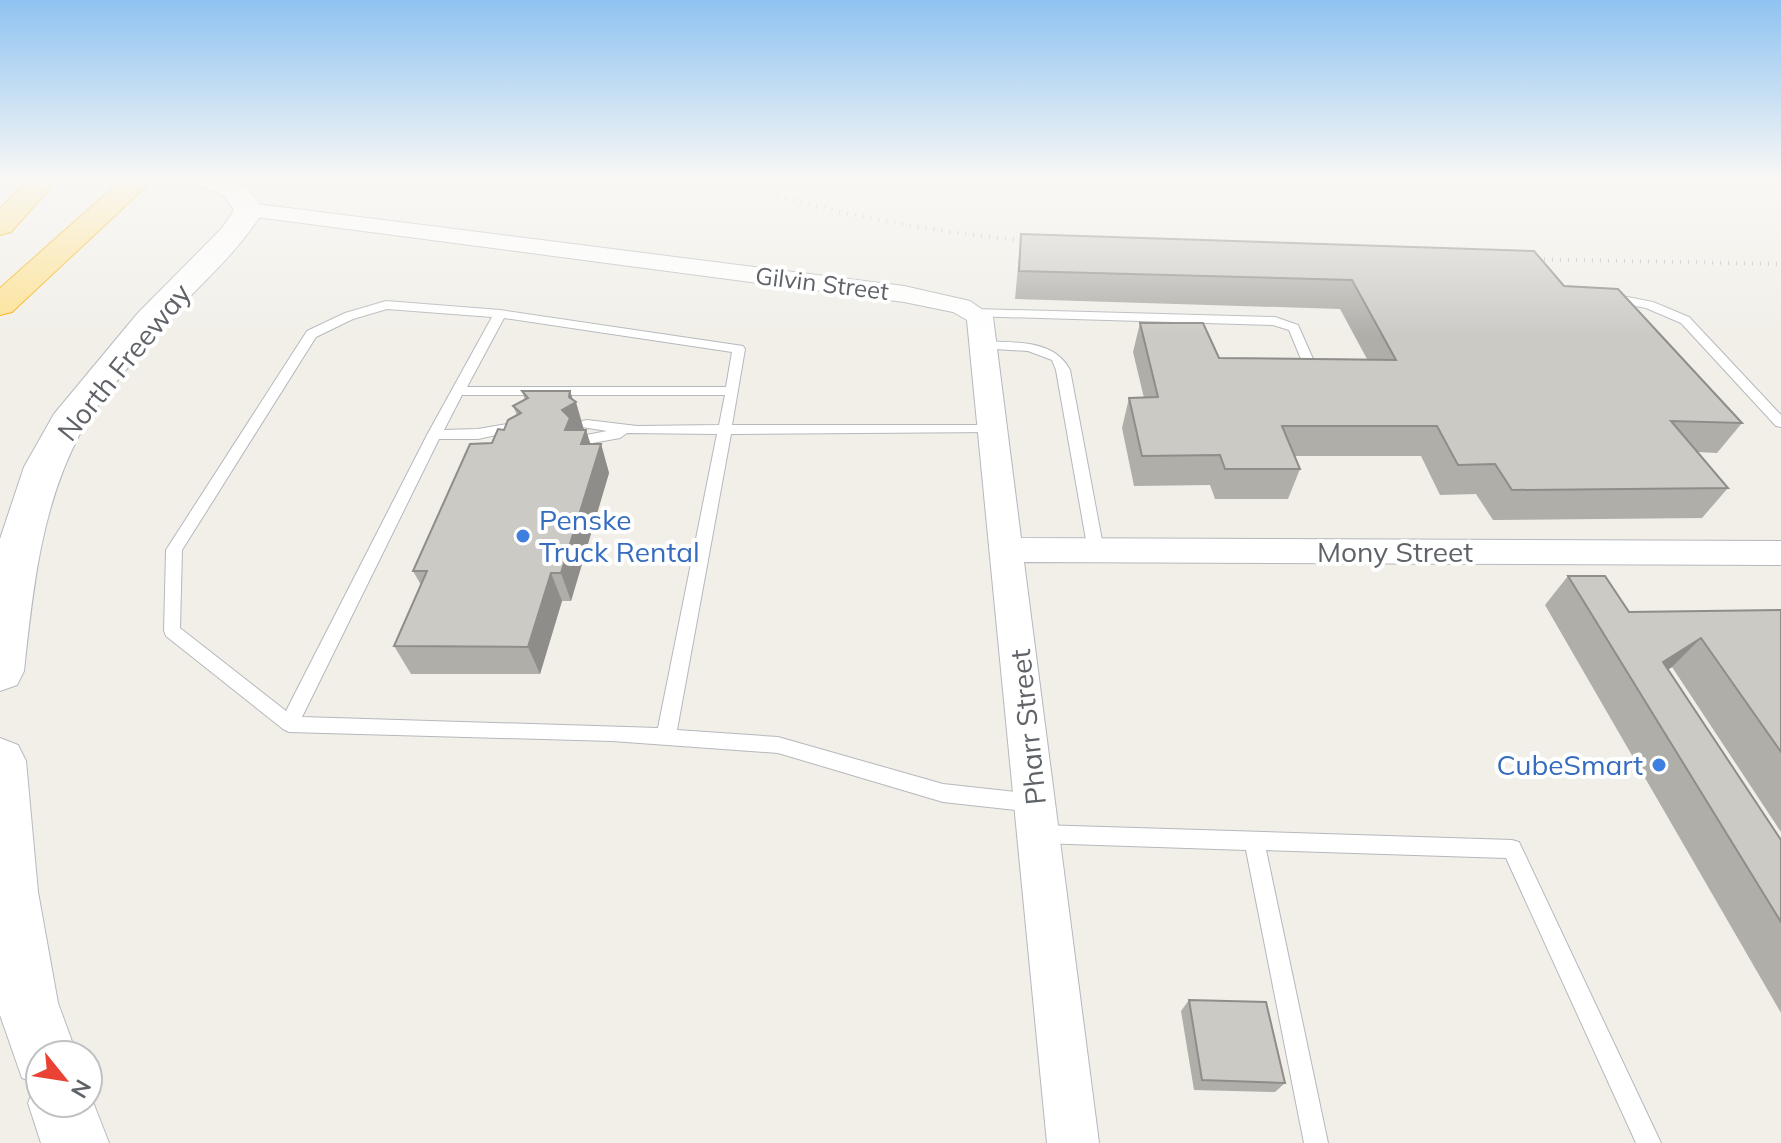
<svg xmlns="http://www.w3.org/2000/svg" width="1781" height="1143" font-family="Mulish,sans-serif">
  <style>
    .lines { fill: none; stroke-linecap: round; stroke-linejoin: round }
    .lane-casing { stroke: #b5b8bc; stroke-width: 2 }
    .street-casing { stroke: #b5b8bc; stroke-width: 2 }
    .secondary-casing { stroke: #b6babf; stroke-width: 2 }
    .highway-casing { stroke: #f9ab00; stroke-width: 2 }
    .lane { fill: #fff; fill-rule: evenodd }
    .street { fill: #fff; fill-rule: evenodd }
    .secondary { fill: #fff; fill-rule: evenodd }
    .highway { fill: #fde293; fill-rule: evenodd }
    .rail { stroke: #b6b7b8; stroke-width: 4; stroke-dasharray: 1 7; stroke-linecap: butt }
    .wall { fill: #afaea9 }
    .shaded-wall { fill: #8f8d8a }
    .building { fill: #cccac5; stroke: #8f8d8a; stroke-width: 2 }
    .shop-dot { fill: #3f7fe0; stroke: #fff; stroke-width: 3 }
    .labels { text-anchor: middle; stroke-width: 8; stroke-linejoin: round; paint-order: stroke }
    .far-street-label { font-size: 24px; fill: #5f6368; stroke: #fff }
    .street-label { font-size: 28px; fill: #5f6368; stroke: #fff }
    .shop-label { font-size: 28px; fill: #366cbe; stroke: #fff; text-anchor: start }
  </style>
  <rect width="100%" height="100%" fill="#f1efe8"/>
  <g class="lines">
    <g class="lane-casing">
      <path id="lane" d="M1607 293 1653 302 1689 317 1781 415V427L1776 426 1681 323 1646 308 1603 300 1601 297Z
        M386 301 500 310 743 346 745 349 732 425H999L1001 428 994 432 731 434 677 730 778 737 943 784 1033 794 1040 797 1043 803 1040 809 1033 812 943 802 778 753 612 741 289 732 283 729 166 636 164 631 166 550 307 331 345 313ZM387 309 492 317 427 435 286 711 180 628 182 550 316 337 353 319ZM504 318 732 352 726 387H467ZM462 395H725L719 425 637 426 587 420 582 421 580 424 582 427 607 431 576 437 574 440 581 445 620 438 627 433 717 434 658 728 302 717 439 439H478L523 429 525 426 518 422 478 429 444 430Z
        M975 309 1275 317 1298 325 1317 368 1311 372 1306 371 1289 330 1273 325 971 316 969 313Z
        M984 341C1015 343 1054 339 1070 370L1104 551 1102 555H1090L1088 551 1056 370 1052 360 1028 351 980 348 978 345Z
        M1040 825 1512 840 1519 842 1661 1143H1636L1506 858 1266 850 1328 1143H1304L1246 850 1040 843 1033 840 1030 834 1033 828Z"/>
    </g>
    <g class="street-casing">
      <path id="street" d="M249 203 904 286 970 301 993 317 1021 538 1781 541V565L1024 562 1099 1143H1047L967 320 953 312 904 302 241 215 238 210 241 205Z"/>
    </g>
    <g class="secondary-casing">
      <path id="secondary" d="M190 177C232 177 238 173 264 210 236 256 195 288 160 329 137 356 99 401 82 430 41 505 33 588 24 671L17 685 0 691V539L24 467 54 414 137 314 222 228 234 210 223 195 194 183Z
        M0 738 18 745 26 761 38 892 58 1003 77 1055H40V1103H88V1089L109 1143H41L28 1103 36 1083 22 1078 0 1015Z"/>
    </g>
    <g class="highway-casing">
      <path id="highway" d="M30 177H60L11 232 0 235V209Z
        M125 177H156L12 312 0 315V288Z"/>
    </g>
    <use href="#lane" class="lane"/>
    <use href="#street" class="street"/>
    <use href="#secondary" class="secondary"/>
    <use href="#highway" class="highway"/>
    <path class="rail" d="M716 177C823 213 931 233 1044 242
      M1204 177 1412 181 1781 179
      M1520 259 1781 264"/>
  </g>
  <path class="wall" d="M1021 234 1564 286 1742 423 1717 453 1697 452 1728 488 1702 518 1493 520 1476 494 1440 495 1421 456H1294L1300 469 1288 499H1215L1210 485 1134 486 1122 428 1129 398H1144L1133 352 1140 323 1219 358 1367 359 1340 309 1015 299Z
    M522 391 573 400 584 430H586L590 444H601L609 473 571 601H562L540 674H411L394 646 421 585 413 571 492 443 517 415 513 406 525 400Z
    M1568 576 1629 612 1781 610V832L1672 667 1668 670 1781 840V1013L1545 605Z
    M1189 1000 1285 1083 1275 1092 1194 1090 1181 1011Z"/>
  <path class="shaded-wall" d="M570 391 574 403 576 402 584 430H565L562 410Z
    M586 430 595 458 581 444Z
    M601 444 609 473 571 601 561 573Z
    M551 573 562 601 540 674 528 647Z
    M1701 638 1672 667 1635 691 1663 662Z"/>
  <path class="building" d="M1021 234 1534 251 1564 286 1618 289 1742 423 1671 421 1728 488 1512 490 1495 464 1458 465 1437 426H1282L1300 469H1225L1220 455 1142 456 1129 398 1158 397 1140 323H1203L1219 358 1396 360 1352 280 1019 271Z
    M522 391H570L569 397 576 402 562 410 570 418 565 430H586L581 444H601L561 573H551L528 647 394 646 427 571H413L470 444 492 443 498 429 504 430 508 420 521 413 513 406 528 398Z
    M1568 576H1605L1629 612 1781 610V752L1701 638 1663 662 1781 840V922Z
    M1189 1000 1266 1002 1285 1083 1202 1080Z"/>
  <linearGradient id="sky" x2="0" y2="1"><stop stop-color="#8fc3f1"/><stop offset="0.53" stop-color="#f9f8f5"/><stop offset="1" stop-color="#f9f8f5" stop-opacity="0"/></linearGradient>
  <rect width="1781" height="337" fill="url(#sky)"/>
  <g class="shop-dot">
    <circle cx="523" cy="536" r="8"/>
    <circle cx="1659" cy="765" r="8"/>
  </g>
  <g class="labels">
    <g class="far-street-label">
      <text transform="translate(822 284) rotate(7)" y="8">Gilvin Street</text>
    </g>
    <g class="street-label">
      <text transform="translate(124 362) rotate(-51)" y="10">North Freeway</text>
      <text x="1395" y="562">Mony Street</text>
      <text transform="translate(1028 727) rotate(-96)" y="10">Pharr Street</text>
    </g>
    <g class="shop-label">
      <text x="539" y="530">Penske<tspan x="539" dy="32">Truck Rental</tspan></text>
      <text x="1643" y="775" text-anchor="end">CubeSmart</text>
    </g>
  </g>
  <g transform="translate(64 1079) rotate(120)"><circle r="38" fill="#ffffff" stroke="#bfc1c3" stroke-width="2"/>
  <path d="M0-6L14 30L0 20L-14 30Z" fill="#ea4335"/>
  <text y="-12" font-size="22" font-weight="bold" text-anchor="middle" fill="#5f6368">N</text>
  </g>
</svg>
